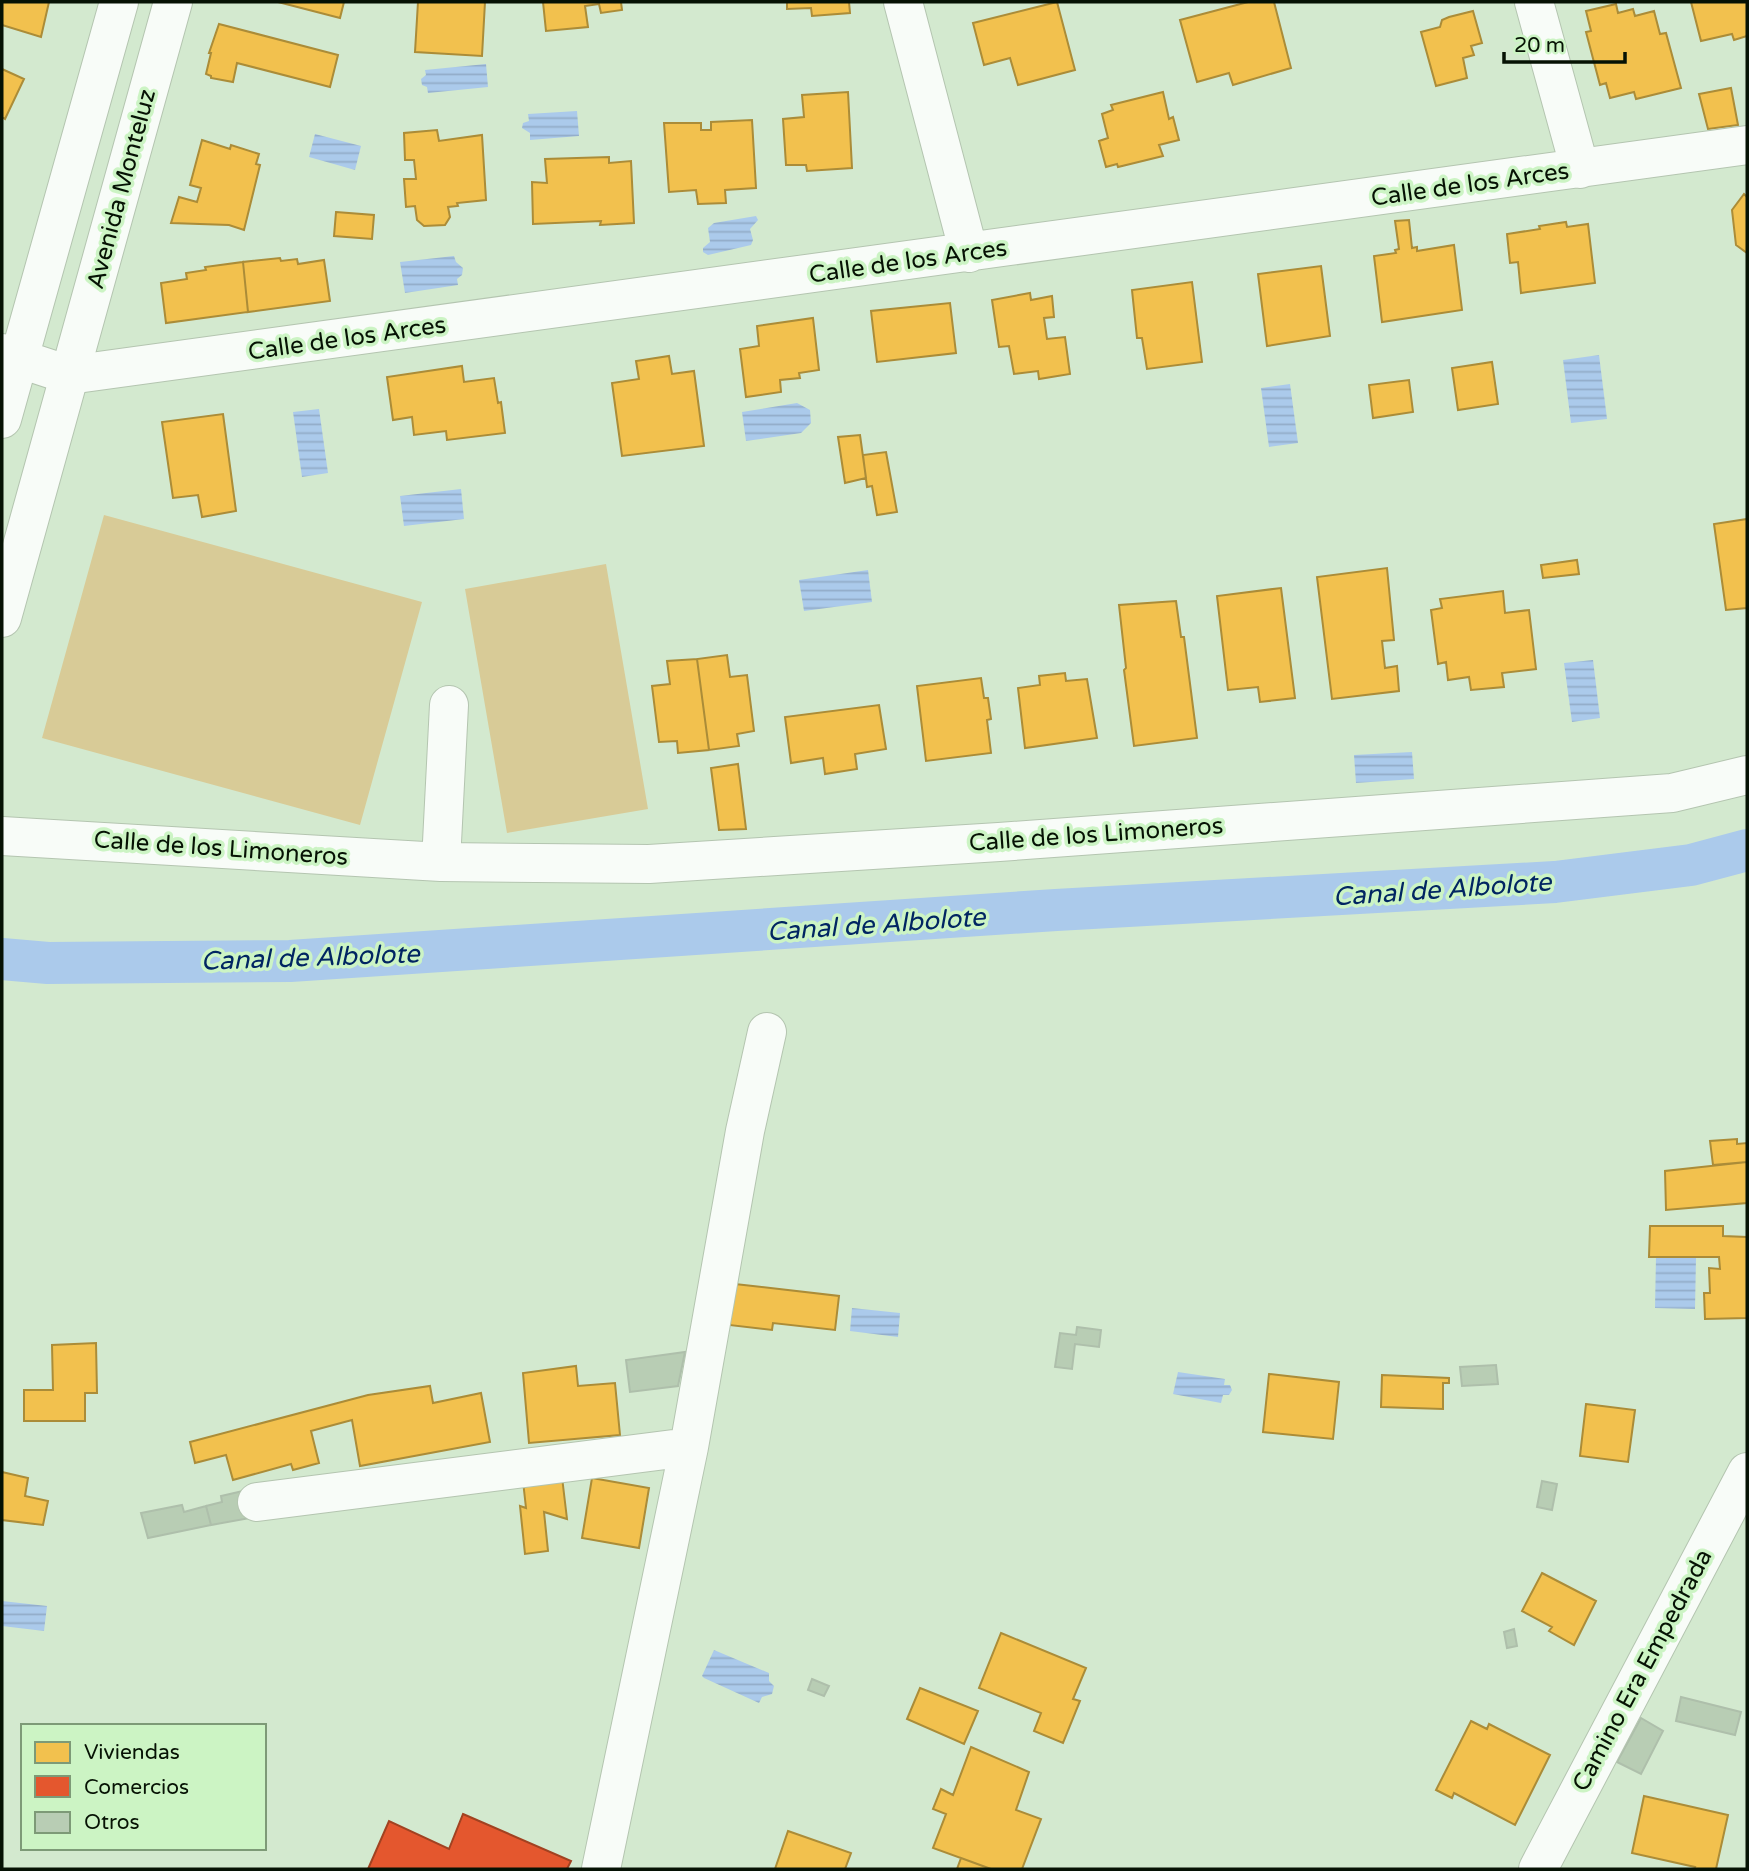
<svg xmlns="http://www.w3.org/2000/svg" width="1749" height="1871" font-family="'Varela Round',sans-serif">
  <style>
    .pitch { fill: #d8cb97 }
    .water { fill: url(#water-rules) }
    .homes { fill: #f2c14e; stroke: #ab8c38; stroke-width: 2 }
    .shops { fill: #e4572e; stroke: #a14221; stroke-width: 2 }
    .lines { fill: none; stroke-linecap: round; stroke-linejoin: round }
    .canal { stroke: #abcaeb; stroke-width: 42 }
    .building { fill: #b8cdb4; stroke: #aebfab; stroke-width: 2 }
    .street-casing { stroke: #b4c5b0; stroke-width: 40 }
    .secondary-casing { stroke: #b4c5b0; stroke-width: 40 }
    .street { stroke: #f8fcf8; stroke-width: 38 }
    .secondary { stroke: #f8fcf8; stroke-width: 38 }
    .labels { text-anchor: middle; stroke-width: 7; stroke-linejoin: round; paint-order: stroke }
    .street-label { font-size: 24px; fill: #061204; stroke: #ccf4c4 }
    .water-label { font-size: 26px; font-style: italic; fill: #012562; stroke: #ccf4c4 }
  </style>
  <defs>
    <pattern id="water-rules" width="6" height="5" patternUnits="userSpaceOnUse" patternTransform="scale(1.75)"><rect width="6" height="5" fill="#abcaeb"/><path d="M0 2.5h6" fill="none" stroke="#92acc8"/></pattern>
  </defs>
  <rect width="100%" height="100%" fill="#d3e9cf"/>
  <path class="pitch" d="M104 515 422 602 360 825 42 738Z
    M606 564 648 809 507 833 465 589Z"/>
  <path class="water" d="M486 64 488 87 428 93 427 87 422 85 421 79 426 75 425 70Z
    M577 111 579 136 530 140V133L522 128 523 123 529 121 528 114Z
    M315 134 361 146 355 170 309 157Z
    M756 216 758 220 750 229 753 240 751 245 708 255 703 252V248L710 242 708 228 714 223Z
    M454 256 456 262 463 268 462 275 457 279 458 285 405 293 400 262Z
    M1599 355 1607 419 1571 423 1563 360Z
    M1290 384 1298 443 1269 447 1261 388Z
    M797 403 810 410 811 423 801 433 746 441 742 412Z
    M319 409 328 473 302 477 293 412Z
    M461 489 464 519 404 526 400 496Z
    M868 570 872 602 804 611 799 580Z
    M1593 660 1600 718 1572 722 1564 663Z
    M1412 752 1414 779 1356 783 1354 755Z
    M1656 1257 1696 1258 1695 1309 1655 1308Z
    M852 1308 900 1313 898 1337 850 1331Z
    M1178 1372 1225 1379 1224 1385H1230L1232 1390 1229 1395H1223L1221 1403 1173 1394Z
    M2 1601 47 1606 44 1631 2 1626Z
    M714 1650 769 1673V1681L774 1686 772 1694 762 1697 759 1703 704 1678 702 1676Z"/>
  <path class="homes" d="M2 2H49L41 37 2 25Z
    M278 2H344L340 18Z
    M418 2H485L482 56 415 52Z
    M543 2H621L622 10 601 13 599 4 585 6 588 27 546 31Z
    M787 2H849L850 13 812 16 811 8 787 9Z
    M1057 2 1075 70 1018 85 1010 58 984 65 973 23Z
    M1248 2H1274L1291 68 1233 85 1229 73 1197 82 1180 20Z
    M1691 2H1747V36L1734 40 1732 34 1701 41Z
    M1616 4 1618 13 1633 9 1635 16 1654 11 1660 34 1666 33 1681 88 1636 99 1634 92 1610 98 1606 83 1600 85 1586 32 1591 31 1586 11Z
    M1473 11 1482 43 1471 46 1474 55 1463 58 1467 78 1436 86 1421 32 1440 27 1442 20 1449 17Z
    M219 24 338 55 330 87 237 63 233 82 211 78V76L206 74 211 53H209Z
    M2 69 24 79 5 119 2 117Z
    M1731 88 1738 125 1708 129 1699 94Z
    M848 92 852 168 807 171 806 165H786L783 119 804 117 802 95Z
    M1163 92 1169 119 1173 117 1179 140 1159 145 1163 156 1118 167 1117 164 1106 167 1099 141 1108 138 1102 114 1113 110 1111 105Z
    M752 120 756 188 725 190 726 203 698 204 696 190 669 192 664 123H701V130H711V122Z
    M437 130 439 141 482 135 486 200 457 203 458 206 448 207 450 217 445 225 424 226 417 220 415 206 406 207 404 179H416L414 160H405L404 133Z
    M202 140 230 149 231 145 259 154 256 164 260 165 244 230 229 225 171 223 179 197 197 202 201 188 190 185Z
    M609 157V163L631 161 634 223 600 225 601 221 533 224 532 182 547 183 545 159Z
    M1744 194 1747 197V253L1736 245 1732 210Z
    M336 212 374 215 372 239 334 236Z
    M1409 220 1412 248 1417 247V251L1454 245 1462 310 1382 322 1374 256 1396 253 1395 250 1399 249 1395 221Z
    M1566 222 1567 227 1588 224 1595 283 1521 293 1518 262 1510 263 1507 234 1540 229 1539 226Z
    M280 258 281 261 297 259 298 264 324 260 330 301 248 312 243 262Z
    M243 262 248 312 166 323 161 283 187 279 186 273 206 270 205 267Z
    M1321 266 1330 336 1267 346 1258 274Z
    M1192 282 1202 362 1147 369 1142 338H1137L1132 290Z
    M1030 293 1031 300 1052 296 1054 317 1044 318 1047 339 1065 337 1070 374 1039 379 1038 371 1014 374 1009 346 999 347 992 300Z
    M950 303 956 353 877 362 871 311Z
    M813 318 819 370 799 373 800 378 780 380 781 392 746 397 740 349 759 346 757 326Z
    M669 356 672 374 694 371 704 446 622 456 612 383 639 379 636 361Z
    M1492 362 1498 404 1458 410 1452 368Z
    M462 366 464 382 494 378 498 403 501 402 505 433 447 440 446 431 414 435 412 417 393 420 387 377Z
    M1409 380 1413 412 1373 418 1369 385Z
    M223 414 236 511 202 517 198 495 173 498 162 422Z
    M860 435 866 478 845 483 838 437Z
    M886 452 897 512 877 515 872 486 867 487 863 455Z
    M1747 519V608L1726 610 1714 524Z
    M1577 560 1579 574 1543 578 1541 565Z
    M1387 568 1394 640 1382 641 1385 668 1397 666 1399 691 1332 699 1317 577Z
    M1281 588 1295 698 1260 702 1258 687 1228 690 1217 596Z
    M1503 591 1505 613 1529 610 1536 669 1502 673 1504 687 1471 690 1469 677 1448 680 1446 662 1438 664 1431 610 1442 608 1440 599Z
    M1176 601 1181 637H1184L1197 738 1134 746 1124 670 1126 668 1119 605Z
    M727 655 730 677 747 675 754 731 737 734 739 746 709 750 697 659Z
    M697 659 709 750 678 753 677 741 659 742 652 686 670 684 667 661Z
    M1065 673 1066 681 1087 679 1097 738 1025 748 1018 688 1040 685 1039 676Z
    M981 678 984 698H988L991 719 987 720 991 753 926 761 917 686Z
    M879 705 886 749 855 754 857 769 825 774 823 758 791 763 785 717Z
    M738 764 746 829 719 830 711 768Z
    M1737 1139V1144L1747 1143V1162L1713 1165 1710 1141Z
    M1747 1162V1203L1666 1210 1665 1171Z
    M1650 1226H1723V1236L1747 1237V1318L1705 1319 1704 1293H1710L1709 1268 1720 1269 1719 1257H1649Z
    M735 1284 839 1296 835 1330 773 1323 772 1330 729 1325Z
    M96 1343 97 1393H85V1421H24V1390H53L52 1345Z
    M576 1366 578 1386 615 1383 620 1435 529 1443 523 1373Z
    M1269 1374 1339 1382 1333 1439 1263 1432Z
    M1382 1375 1449 1378V1383H1443V1409L1381 1407Z
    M430 1386 433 1403 481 1393 490 1442 360 1466 352 1420 311 1431 319 1463 293 1470 291 1464 233 1480 226 1455 195 1463 190 1442 368 1395Z
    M1586 1404 1635 1410 1628 1462 1580 1456Z
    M2 1472 28 1478 25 1496 48 1501 43 1525 2 1520Z
    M562 1477 567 1519 544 1512 548 1551 525 1554 520 1506 526 1508 523 1481Z
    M592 1478 649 1488 639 1548 582 1538Z
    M1542 1573 1596 1601 1574 1645 1549 1631 1552 1627 1522 1611Z
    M1001 1633 1086 1668 1073 1699 1080 1701 1063 1743 1034 1731 1041 1713 979 1688Z
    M920 1688 978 1711 964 1744 907 1719Z
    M1471 1721 1487 1729 1489 1724 1550 1755 1515 1825 1454 1793 1452 1798 1436 1790Z
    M971 1747 1029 1772 1016 1810 1041 1819 1022 1869H991L933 1848 946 1814 933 1809 941 1789 953 1795Z
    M1644 1796 1728 1815 1716 1869H1694L1695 1867 1632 1853Z
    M788 1831 851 1853 845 1869H775Z
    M961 1858 991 1869H957Z"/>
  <path class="shops" d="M463 1814 571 1861 567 1869H368L389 1821 449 1849Z"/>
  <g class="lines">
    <path class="canal" d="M2 959 48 963 290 961 1056 910 1555 882 1691 865 1747 850"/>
  </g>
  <path class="building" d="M1077 1327 1101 1330 1099 1347 1075 1344 1072 1369 1055 1367 1060 1333 1076 1335Z
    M685 1352 678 1386 630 1392 626 1360Z
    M1496 1365 1498 1384 1462 1386 1460 1367Z
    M1542 1481 1557 1484 1552 1510 1537 1507Z
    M243 1491 250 1518 211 1525 206 1506 222 1502 221 1496Z
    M182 1505 184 1512 206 1506 211 1525 148 1538 141 1513Z
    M1514 1629 1517 1646 1507 1648 1504 1632Z
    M812 1679 829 1686 824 1696 808 1690Z
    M1681 1697 1741 1712 1735 1735 1676 1721Z
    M1641 1718 1663 1731 1641 1774 1617 1762Z"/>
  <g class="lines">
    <g class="street-casing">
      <path id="street" d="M903 2 969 253
        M1534 2 1580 169
        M2 353 69 375 1747 145
        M2 836 441 862 649 864 999 842 1672 793 1747 775
        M441 862 449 705
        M257 1502 689 1447
        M601 1869 689 1447 745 1131 767 1032
        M1538 1869 1747 1472"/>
    </g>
    <g class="secondary-casing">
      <path id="secondary" d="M2 419 119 2
        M2 618 173 2"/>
    </g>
    <use href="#street" class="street"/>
    <use href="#secondary" class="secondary"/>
  </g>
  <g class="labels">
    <g class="street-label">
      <text transform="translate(1470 184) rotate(-8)" y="8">Calle de los Arces</text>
      <text transform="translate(121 189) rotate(-75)" y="8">Avenida Monteluz</text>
      <text transform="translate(908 261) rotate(-8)" y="8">Calle de los Arces</text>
      <text transform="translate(347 338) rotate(-8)" y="8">Calle de los Arces</text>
      <text transform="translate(1096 834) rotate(-4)" y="8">Calle de los Limoneros</text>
      <text transform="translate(221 848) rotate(4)" y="8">Calle de los Limoneros</text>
      <text transform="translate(1642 1670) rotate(-62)" y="8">Camino Era Empedrada</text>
    </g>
    <g class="water-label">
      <text transform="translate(1442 889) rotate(-4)" y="9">Canal de Albolote</text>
      <text transform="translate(876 924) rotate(-4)" y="9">Canal de Albolote</text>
      <text transform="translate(310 957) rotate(-2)" y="9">Canal de Albolote</text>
    </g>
  </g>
  <rect width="1749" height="1871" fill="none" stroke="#061204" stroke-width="7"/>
  <rect x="21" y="1724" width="245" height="126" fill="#ccf4c4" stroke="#7d9a77" stroke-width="2"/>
  <rect x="35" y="1742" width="35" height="21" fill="#f2c14e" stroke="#7d9a77" stroke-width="2"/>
  <text x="84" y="1759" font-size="21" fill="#061204">Viviendas</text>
  <rect x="35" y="1776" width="35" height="21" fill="#e4572e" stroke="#7d9a77" stroke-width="2"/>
  <text x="84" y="1794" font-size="21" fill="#061204">Comercios</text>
  <rect x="35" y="1812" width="35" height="21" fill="#b8cdb4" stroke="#7d9a77" stroke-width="2"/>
  <text x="84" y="1829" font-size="21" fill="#061204">Otros</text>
  <path d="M1504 52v10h121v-10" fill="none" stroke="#061204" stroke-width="3.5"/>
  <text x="1514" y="52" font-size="21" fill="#061204" stroke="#ccf4c4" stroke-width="5" paint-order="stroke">20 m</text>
</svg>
